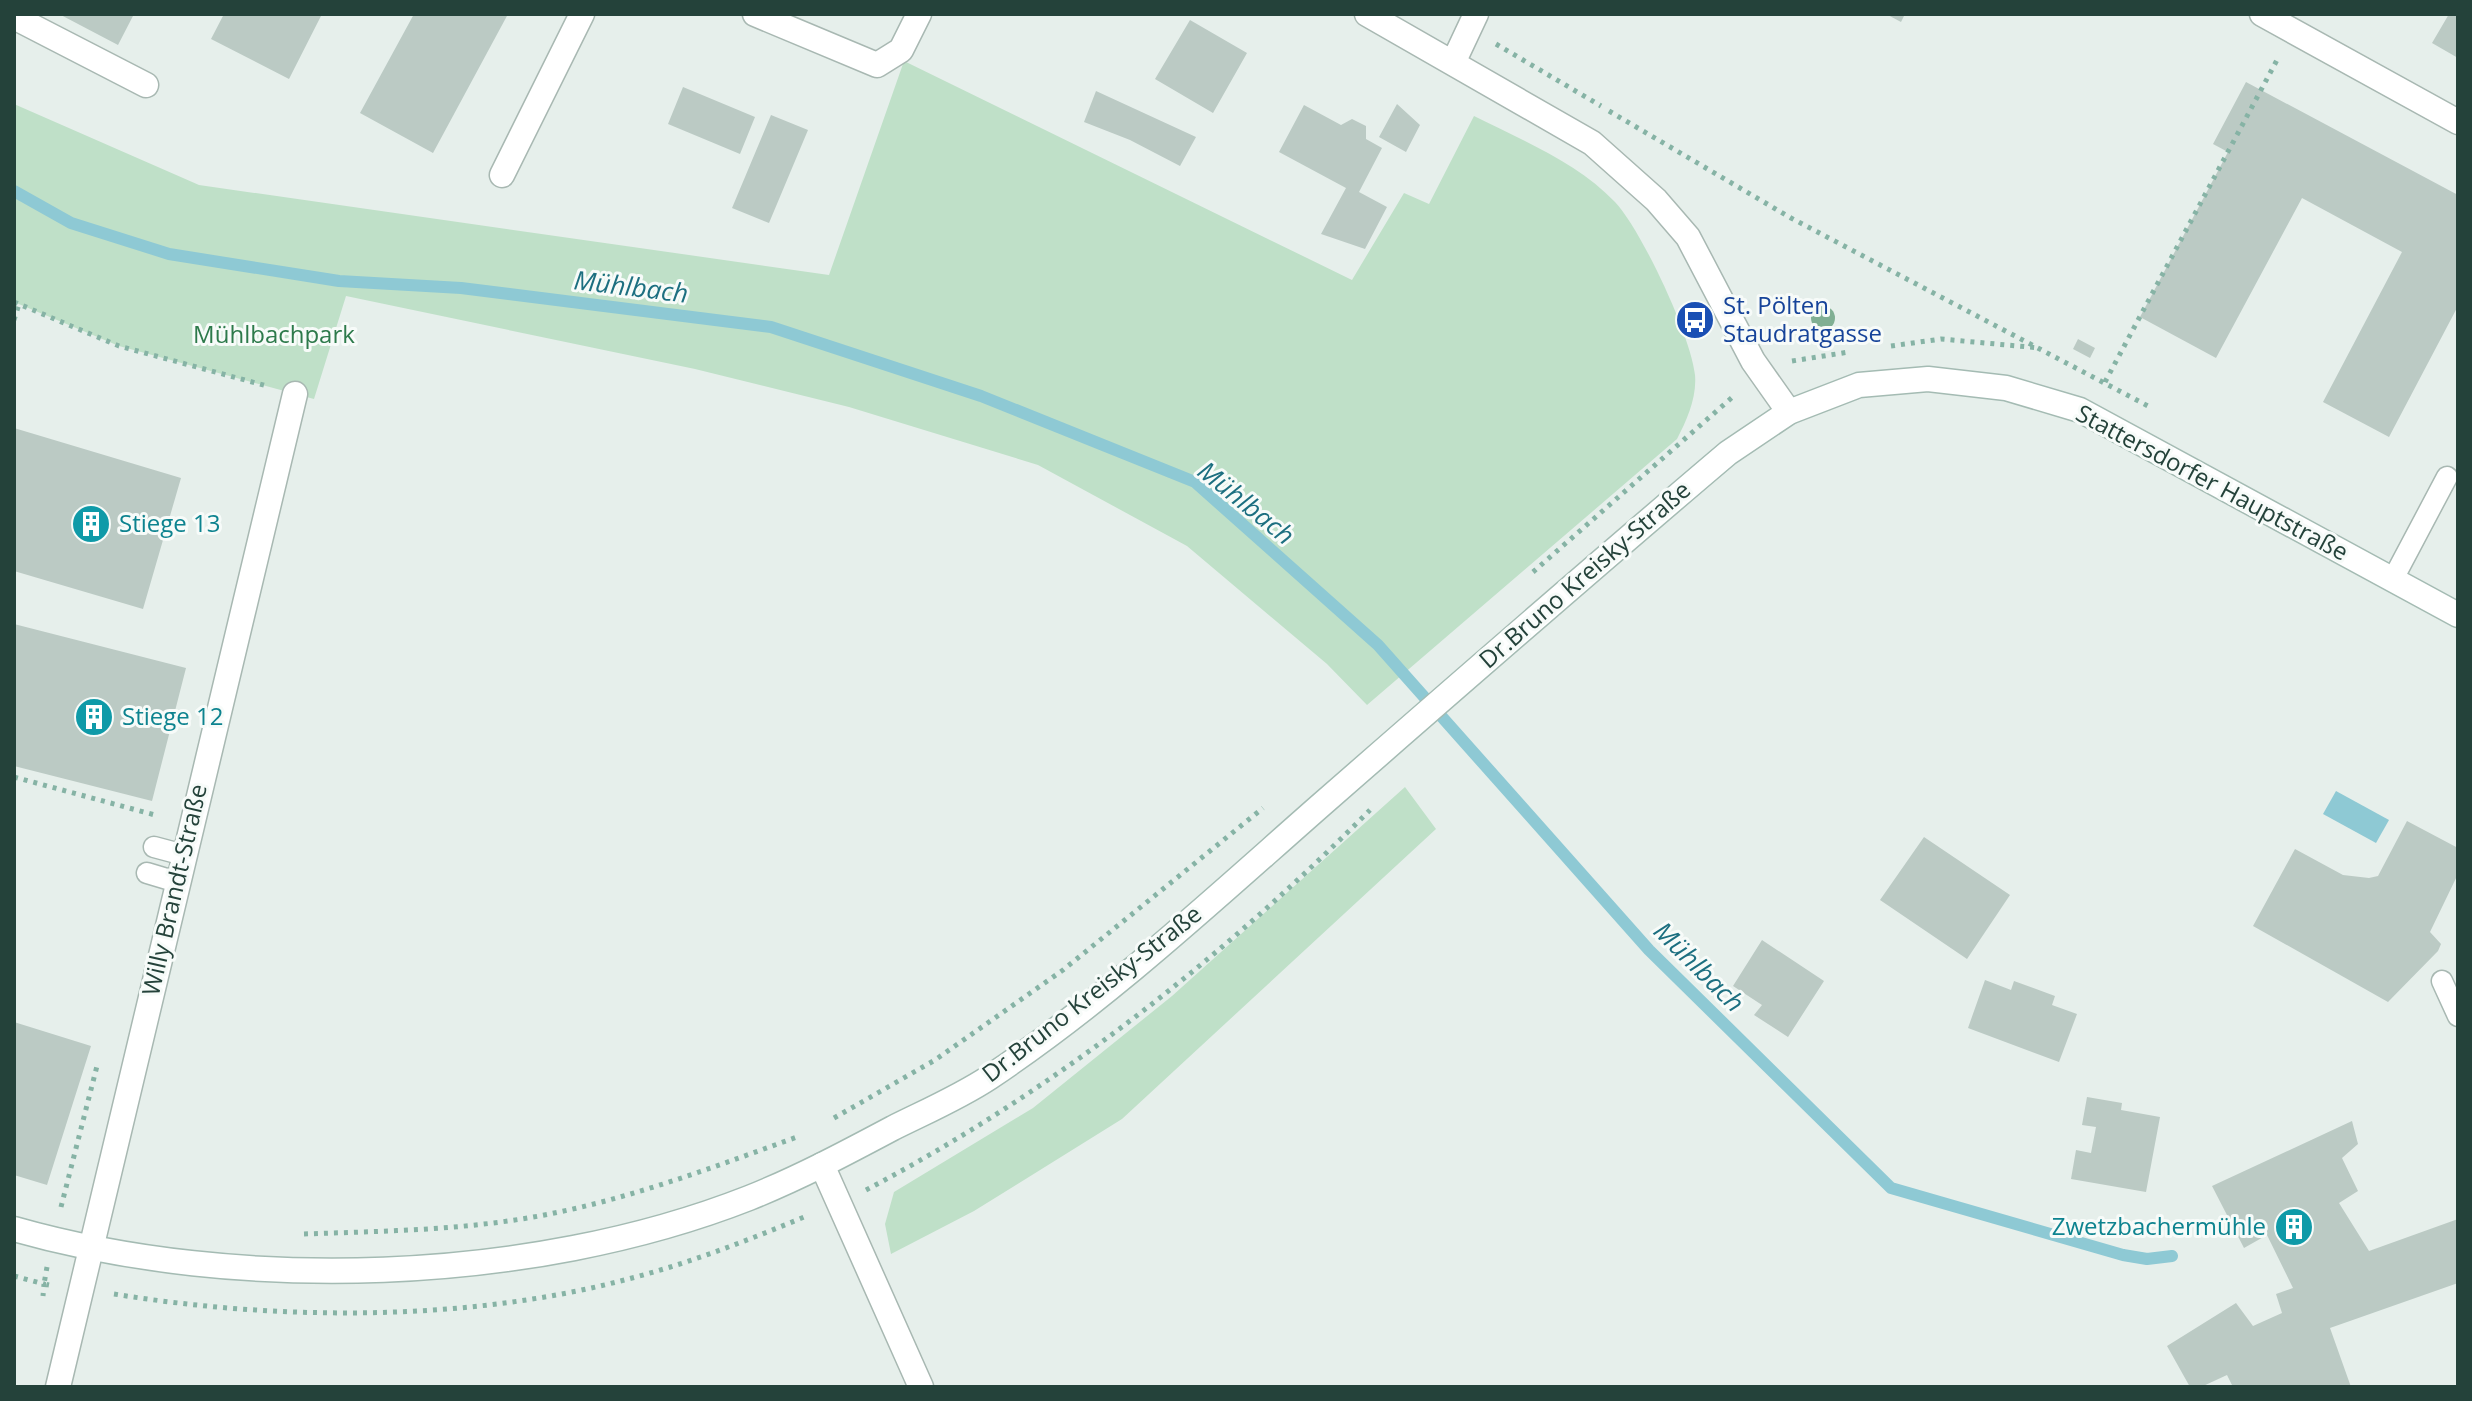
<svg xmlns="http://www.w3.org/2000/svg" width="2472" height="1401" font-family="'Open Sans',sans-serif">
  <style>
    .green { fill: #bfe0c8 }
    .water { fill: #8ec9d4 }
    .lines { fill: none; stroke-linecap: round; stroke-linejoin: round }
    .stream { stroke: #8ec9d4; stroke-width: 12 }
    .building { fill: #bbcac4 }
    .service-casing { stroke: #a8b8b2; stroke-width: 23 }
    .minor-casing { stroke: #a8b8b2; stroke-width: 27 }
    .secondary-casing { stroke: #a4bbb3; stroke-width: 27 }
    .path { stroke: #86b3a5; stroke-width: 5; stroke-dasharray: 4 6; stroke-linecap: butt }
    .service { stroke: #fff; stroke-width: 20 }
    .minor { stroke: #fff; stroke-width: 24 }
    .secondary { stroke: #fff; stroke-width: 24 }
    .tree { fill: #80af93 }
    .labels { text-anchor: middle; stroke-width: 6; stroke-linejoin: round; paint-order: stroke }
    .transit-label { font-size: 24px; fill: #164399; stroke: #f7fbf9; text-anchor: start }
    .park-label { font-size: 24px; fill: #2d7a4b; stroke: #f7fbf9 }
    .street-label { font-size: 24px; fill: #24423a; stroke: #f7fbf9 }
    .culture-label { font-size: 24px; fill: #0d838f; stroke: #f7fbf9; text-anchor: start }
    .water-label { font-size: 26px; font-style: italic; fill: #1c6f80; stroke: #f7fbf9 }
  </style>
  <rect width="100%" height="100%" fill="#e6efeb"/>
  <path class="green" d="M904 61 1352 280 1404 193 1429 204 1474 116C1522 140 1578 163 1615 202 1642 231 1691 336 1695 375 1697 397 1687 420 1677 439L1367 705 1327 664 1187 546 1038 465 849 407 695 369 346 296 314 399 119 346 14 302V104L199 185 829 275Z
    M1405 787 1436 829 1122 1119 974 1211 891 1254 885 1224 894 1192 1033 1108 1172 996Z"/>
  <path class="water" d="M2336 791 2389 820 2376 843 2323 814Z"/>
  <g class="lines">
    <path class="stream" d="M14 191 71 223 169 254 339 281 461 288 771 327 981 396 1195 482 1378 645 1649 950 1891 1188 2123 1255 2147 1259 2172 1256"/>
  </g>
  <path class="building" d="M59 14H134L118 45Z
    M224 14H322L289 79 211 39Z
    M414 14H508L433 153 360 113Z
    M1886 14H1905L1901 22Z
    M2449 14H2458V58L2432 43Z
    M1190 20 1247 53 1213 113 1155 79Z
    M2246 82 2458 195V306L2389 437 2323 402 2402 252 2302 198 2216 358 2140 317 2228 152 2213 144Z
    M683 87 755 117 740 154 668 124Z
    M1096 91 1196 137 1180 166 1130 140 1084 122Z
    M1397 104 1420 125 1406 152 1379 137Z
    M1304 105 1341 125 1352 119 1366 126V139L1382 148 1359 192 1387 207 1365 249 1321 234 1346 188 1279 152Z
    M771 115 808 130 769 223 732 208Z
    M2078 339 2095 348 2090 358 2073 349Z
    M14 428 181 478 143 609 14 571Z
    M14 624 186 668 152 801 14 766Z
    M2407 821 2458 848V874L2430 932 2441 944 2438 951 2388 1002 2253 926 2295 849 2343 875 2369 878 2378 876Z
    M1924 837 2010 895 1967 959 1880 900Z
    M1762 940 1824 981 1788 1037 1754 1015 1762 1005 1733 986Z
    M1985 980 2011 990 2014 981 2055 996 2052 1005 2077 1014 2059 1062 1968 1028Z
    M14 1022 91 1046 47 1185 14 1175Z
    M2087 1097 2122 1103 2121 1110 2160 1117 2146 1192 2071 1179 2076 1150 2091 1153 2096 1127 2082 1125Z
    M2352 1121 2358 1144 2342 1158 2358 1191 2339 1203 2369 1251 2458 1219V1283L2330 1328 2351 1387H2233L2227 1375 2201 1387H2190L2167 1346 2236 1303 2253 1326 2282 1313 2276 1294 2293 1288 2267 1235 2244 1248 2212 1186Z"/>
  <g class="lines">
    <g class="service-casing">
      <path id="service" d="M2393 579 2447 477
        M154 847 184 855
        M147 873 177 882
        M2442 981 2458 1016"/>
    </g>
    <g class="minor-casing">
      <path id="minor" d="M755 14 877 65 901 50 919 14
        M1367 14 1592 143 1656 200 1688 237 1753 361 1789 412
        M2262 14 2458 122
        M14 17 146 85
        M1453 63 1476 14
        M502 175 582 14
        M822 1165 921 1387
        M58 1387 295 394"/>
    </g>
    <g class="secondary-casing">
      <path id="secondary" d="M14 1229C239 1293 530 1284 749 1198 799 1178 846 1153 893 1128 925 1112 960 1097 990 1077 1108 998 1214 899 1321 805 1456 687 1591 569 1728 453L1789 412 1859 385 1928 379 2006 388 2080 410 2458 615"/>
    </g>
    <path class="path" d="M1496 44 1601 106
      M1609 111 1791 218 2148 406
      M14 302 119 346 267 386
      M14 320 19 304
      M1891 346 1941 339 2040 348
      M1792 361 1849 352
      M2105 382 2277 60
      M1533 572 1736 394
      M14 777 155 815
      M834 1118 935 1060 1063 970 1263 808
      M866 1190C1052 1092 1222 959 1370 810
      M61 1207 97 1066
      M304 1234C389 1231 476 1230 559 1212 641 1195 719 1165 797 1137
      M47 1267 44 1284 49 1285
      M14 1276 44 1284 43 1296
      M114 1294C280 1321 469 1322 632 1278 693 1262 751 1239 809 1215"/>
    <use href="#service" class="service"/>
    <use href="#minor" class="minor"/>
    <use href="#secondary" class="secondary"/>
  </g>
  <circle class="tree" cx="1823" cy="318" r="12"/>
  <defs>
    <g id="bus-disc" transform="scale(2)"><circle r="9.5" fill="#1a4fb4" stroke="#f7fbf9"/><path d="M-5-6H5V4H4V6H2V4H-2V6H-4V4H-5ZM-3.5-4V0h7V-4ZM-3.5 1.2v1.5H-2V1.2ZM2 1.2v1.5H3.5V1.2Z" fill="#fff"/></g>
    <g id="building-disc" transform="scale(2)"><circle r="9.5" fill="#0f9aa8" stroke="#f7fbf9"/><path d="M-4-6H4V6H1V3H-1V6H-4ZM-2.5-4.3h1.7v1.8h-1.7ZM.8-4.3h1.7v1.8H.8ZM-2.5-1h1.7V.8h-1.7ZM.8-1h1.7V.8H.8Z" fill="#fff"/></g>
  </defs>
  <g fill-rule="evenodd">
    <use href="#bus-disc" x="1695" y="320"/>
    <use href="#building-disc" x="91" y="524"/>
    <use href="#building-disc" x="94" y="717"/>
    <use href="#building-disc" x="2294" y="1227"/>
  </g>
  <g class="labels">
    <g class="transit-label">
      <text x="1723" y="314">St. Pölten<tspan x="1723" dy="28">Staudratgasse</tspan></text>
    </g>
    <g class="park-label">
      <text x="274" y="343">Mühlbachpark</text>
    </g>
    <g class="street-label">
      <text transform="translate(2212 483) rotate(28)" y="8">Stattersdorfer Hauptstraße</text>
      <text transform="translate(1585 575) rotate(-41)" y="8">Dr.Bruno Kreisky-Straße</text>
      <text transform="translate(175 890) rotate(-77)" y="8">Willy Brandt-Straße</text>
      <text transform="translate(1092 994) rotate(-38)" y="8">Dr.Bruno Kreisky-Straße</text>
    </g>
    <g class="culture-label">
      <text x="119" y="532">Stiege 13</text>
      <text x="122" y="725">Stiege 12</text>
      <text x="2266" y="1235" text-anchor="end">Zwetzbachermühle</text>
    </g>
    <g class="water-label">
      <text transform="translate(631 287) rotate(7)" y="9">Mühlbach</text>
      <text transform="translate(1246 503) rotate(39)" y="9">Mühlbach</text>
      <text transform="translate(1699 967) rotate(45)" y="9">Mühlbach</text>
    </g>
  </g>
  <rect width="2472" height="1401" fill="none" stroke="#24423a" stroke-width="32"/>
</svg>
